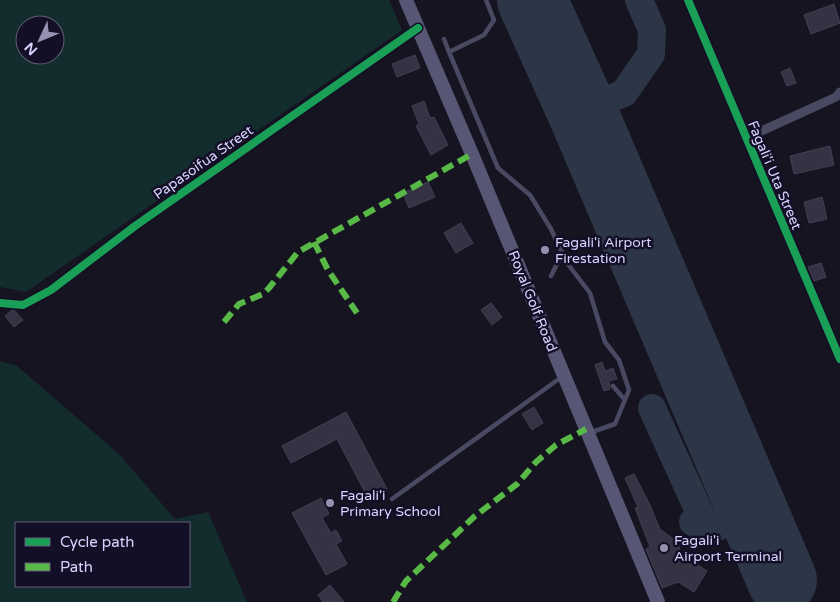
<svg xmlns="http://www.w3.org/2000/svg" width="840" height="602" font-family="'Varela Round',sans-serif">
  <style>
    .green { fill: #132c2d; fill-rule: evenodd }
    .lines { fill: none; stroke-linecap: round; stroke-linejoin: round }
    .taxiway { stroke: #2c3646; stroke-width: 28 }
    .runway { stroke: #2c3646; stroke-width: 70 }
    .building { fill: #343243; stroke: #433f54 }
    .service { stroke: #4a4962; stroke-width: 4.5 }
    .minor { stroke: #4a4962; stroke-width: 9 }
    .secondary { stroke: #575674; stroke-width: 14 }
    .quiet { stroke: #58b947; stroke-width: 6; stroke-dasharray: 12 6; stroke-linecap: butt }
    .cycleway-casing { stroke: #130f26; stroke-width: 11 }
    .cycleway { stroke: #1a9f57; stroke-width: 8 }
    .poi-dot { fill: #9591b1; stroke: #130f26; stroke-width: 2 }
    .labels { text-anchor: middle; stroke-width: 5; stroke-linejoin: round; paint-order: stroke }
    .street-label { font-size: 14px; fill: #d9d4ff; stroke: #130f26 }
    .poi-label { font-size: 14px; fill: #d9d4ff; stroke: #130f26; text-anchor: start }
  </style>
  <rect width="100%" height="100%" fill="#161421"/>
  <path class="green" d="M0 0H389L402 30 26 292 0 287ZM25 25H55V55H25Z
    M0 361 17 366 119 454 175 519 208 512 247 602H0ZM16 523H189V586H16Z"/>
  <g class="lines">
    <path class="taxiway" d="M582 111 624 93 651 54 652 30 639 0
      M652 408 708 531
      M693 522 708 531 753 511"/>
    <path class="runway" d="M532 0 582 111 782 580"/>
  </g>
  <path class="building" d="M834 4 840 23 811 34 804 15Z
    M415 55 420 68 397 77 392 64Z
    M790 68 796 83 787 86 781 72Z
    M424 101 430 118 434 117 448 145 431 155 416 126 419 124 412 106Z
    M830 146 834 165 794 174 790 156Z
    M428 182 435 197 409 208 403 193Z
    M822 197 827 219 809 223 804 202Z
    M461 223 473 243 456 253 444 233Z
    M821 263 826 277 814 281 808 267Z
    M491 303 502 317 492 325 481 310Z
    M12 310 15 311 23 320 14 327 5 316Z
    M602 362 605 371 613 368 617 379 609 381 610 389 604 391 595 365Z
    M534 407 543 423 532 430 522 414Z
    M346 412 387 489 368 498 337 439 291 463 282 446Z
    M634 474 649 503 660 529 677 542 682 555 707 571 694 592 678 582 662 588 646 549 650 547 635 508 638 507 625 478Z
    M321 498 329 514 322 518 331 533 336 530 342 541 336 544 347 564 326 575 292 513Z
    M330 585 344 602H323L318 595Z"/>
  <g class="lines">
    <path class="service" d="M486 0 494 20 484 35 449 52 498 168 530 195 551 229 567 263 590 293 605 342 619 360 629 390 615 424 589 433
      M444 39 449 52
      M551 276 558 262 564 256
      M613 386 625 400
      M392 499 563 376"/>
    <path class="minor" d="M688 0 840 359
      M746 138 836 97 840 92
      M0 303 23 305 51 290 135 226 418 28"/>
    <path class="secondary" d="M406 0 472 154 658 602"/>
    <path class="quiet" d="M314 242 328 270 357 313
      M224 322 239 304 263 294 269 288 298 252 472 154
      M393 602 406 581 475 516 517 484 536 462 556 445 586 429"/>
    <g class="cycleway-casing">
      <path id="cycleway" d="M688 0 840 359
        M0 303 23 305 51 290 135 226 418 28"/>
    </g>
    <use href="#cycleway" class="cycleway"/>
  </g>
  <g class="poi-dot">
    <circle cx="545" cy="250" r="5"/>
    <circle cx="330" cy="503" r="5"/>
    <circle cx="664" cy="548" r="5"/>
  </g>
  <g class="labels">
    <g class="street-label">
      <text transform="translate(203 162) rotate(-35)" y="5">Papasoifua Street</text>
      <text transform="translate(775 175) rotate(67)" y="5">Fagali'i Uta Street</text>
      <text transform="translate(533 301) rotate(68)" y="5">Royal Golf Road</text>
    </g>
    <g class="poi-label">
      <text x="555" y="247">Fagali'i Airport<tspan x="555" dy="16">Firestation</tspan></text>
      <text x="340" y="500">Fagali'i<tspan x="340" dy="16">Primary School</tspan></text>
      <text x="674" y="545">Fagali'i<tspan x="674" dy="16">Airport Terminal</tspan></text>
    </g>
  </g>
  <rect x="15" y="522" width="175" height="65" fill="#130f26" stroke="#625e7d"/>
  <rect x="25" y="538" width="25" height="8" fill="#1a9f57" stroke="#625e7d"/>
  <text x="60" y="547" font-size="15" fill="#d9d4ff">Cycle path</text>
  <rect x="25" y="563" width="25" height="8" fill="#58b947" stroke="#625e7d"/>
  <text x="60" y="572" font-size="15" fill="#d9d4ff">Path</text>
  <g transform="translate(40 40) rotate(226)"><circle r="24" fill="#130f26" stroke="#625e7d"/>
  <path d="M0-4L9 19L0 12L-9 19Z" fill="#9591b1"/>
  <text y="-8" font-size="14" font-weight="bold" text-anchor="middle" fill="#d9d4ff">N</text>
  </g>
</svg>
